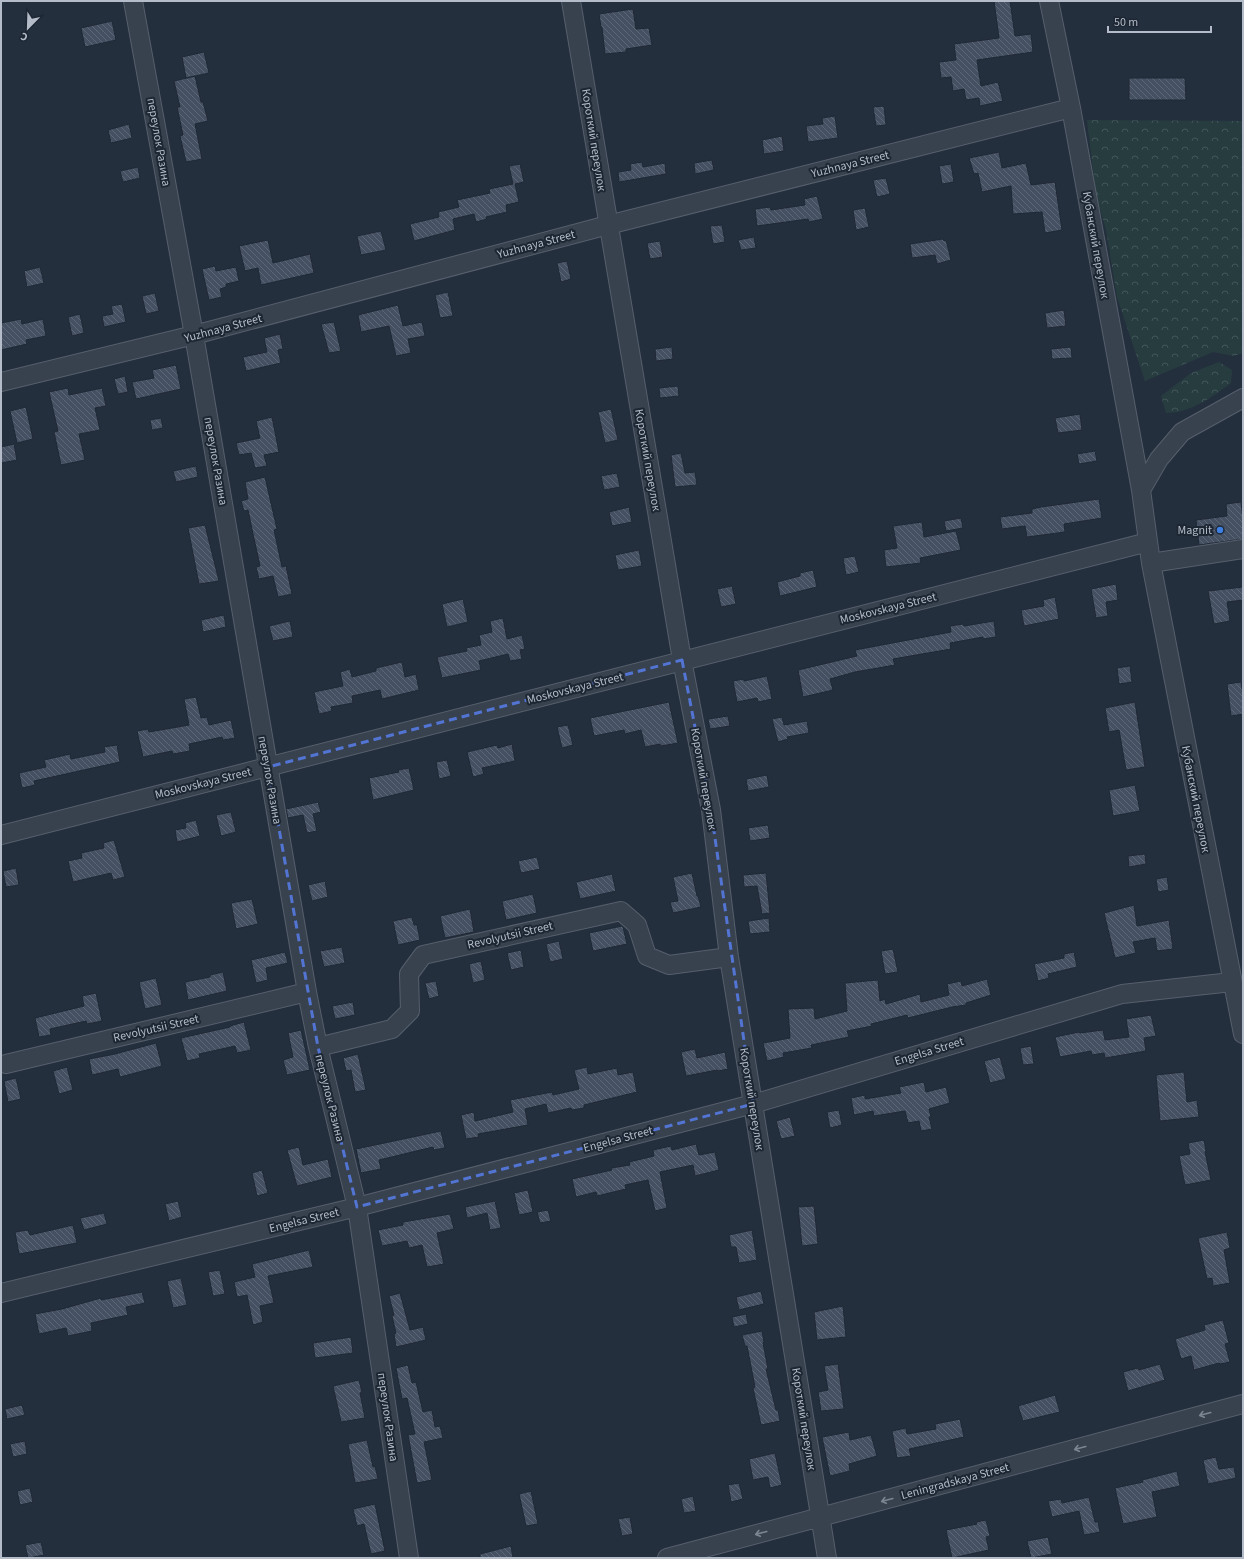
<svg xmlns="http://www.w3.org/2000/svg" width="1244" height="1559" font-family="'Source Sans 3',sans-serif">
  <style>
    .forest { fill: url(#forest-crowns) }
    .building { fill: url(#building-back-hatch); stroke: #1f2835 }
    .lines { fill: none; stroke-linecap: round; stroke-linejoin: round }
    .minor-casing { stroke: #565f6c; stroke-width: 20 }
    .minor { stroke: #38414e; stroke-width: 18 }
    .oneway { stroke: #7c8592 }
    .marked { fill: none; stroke: #5274d3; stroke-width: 3; stroke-dasharray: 8 5; stroke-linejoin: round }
    .shop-dot { fill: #3f7fe0; stroke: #1d2633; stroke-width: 1.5 }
    .labels { text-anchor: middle; stroke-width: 4; stroke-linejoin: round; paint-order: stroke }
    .street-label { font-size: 12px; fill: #b4bcc9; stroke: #1d2633 }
    .poi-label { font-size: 12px; fill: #b4bcc9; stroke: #1d2633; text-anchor: end }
  </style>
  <defs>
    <pattern id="forest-crowns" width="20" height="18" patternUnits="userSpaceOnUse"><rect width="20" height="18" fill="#263c3f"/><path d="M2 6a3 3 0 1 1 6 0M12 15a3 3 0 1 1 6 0" fill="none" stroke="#435659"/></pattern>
    <pattern id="building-back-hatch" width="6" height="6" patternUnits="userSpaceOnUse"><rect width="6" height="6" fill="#455162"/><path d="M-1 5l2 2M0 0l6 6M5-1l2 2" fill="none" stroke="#5d6877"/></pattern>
  </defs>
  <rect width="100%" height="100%" fill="#242f3e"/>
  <path class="forest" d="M1087 120 1243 121V353L1234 356 1213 352 1145 381 1117 297 1106 230 1096 195Z
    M1219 362 1232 370 1231 383C1212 397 1191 413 1166 413L1161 396 1191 373Z"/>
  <path class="building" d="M994 1H1010L1015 36 1031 34 1033 52 977 60 981 86 998 82 1003 101 980 106 979 98 966 100 964 89 953 91 951 77 941 78 939 62 956 60 954 44 999 38Z
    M633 9 636 29 649 28 652 45 626 49V52L605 54 602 27H601L599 14Z
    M112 21 116 40 85 47 81 28Z
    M204 52 209 73 186 78 182 57Z
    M195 76 201 102H203L208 121 195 124 202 159 186 162 180 136 183 135 177 107H180L174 81Z
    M1129 78H1185L1186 100H1129Z
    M884 106 886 125 876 126 873 107Z
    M835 116 838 138 808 142 806 126 823 124 822 118Z
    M129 124 132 138 111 143 108 130Z
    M782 136 784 151 764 154 762 140Z
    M999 152 1002 168 1026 163 1031 185 1055 182 1062 230 1045 233 1042 212 1013 214 1011 186 982 192 978 173 974 174 969 158Z
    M712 160 714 170 695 174 694 163Z
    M642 162 643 167 665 163 666 174 619 182 618 172 631 170 630 164Z
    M520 164 524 182 515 184 519 202 506 205 507 212 486 217 487 219 476 222 474 214 453 219 455 230 414 241 410 224 439 217 438 212 459 207 457 200 490 193 489 189 513 184 509 166Z
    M951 164 954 182 942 184 939 166Z
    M138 167 140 178 123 182 120 171Z
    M886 178 890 194 877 197 873 180Z
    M817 196 823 219 809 222 808 219 757 226 755 209 770 207 771 210 805 205 804 199Z
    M865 208 869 227 856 230 853 210Z
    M722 225 725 242 713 244 710 226Z
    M381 231 386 250 361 255 357 236Z
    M754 237 756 248 741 250 738 240Z
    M943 239 944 241 946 240 951 260 937 264 935 255 912 258 910 244Z
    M268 240 273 263 310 254 314 273 261 285 258 268 245 271 239 246Z
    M660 241 663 257 650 259 647 243Z
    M567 261 571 279 561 282 557 263Z
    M215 266 216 271 236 267 239 281 226 284V287L220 289 222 297 209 300 202 269Z
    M40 267 44 283 27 287 24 271Z
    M448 292 453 316 440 318 435 295Z
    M155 293 159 311 146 314 142 296Z
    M122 304 126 322 104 327 102 316 113 314 111 306Z
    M398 305 403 326 422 322 425 336 408 339 411 353 396 356 389 326 361 332 358 315Z
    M1064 310 1066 326 1047 328 1045 313Z
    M80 314 84 333 72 336 68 317Z
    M21 319 22 324 43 319 46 336 26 340 27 344 1 350V323Z
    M334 322 341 351 329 353 321 324Z
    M280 334 283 349 278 350 281 363 246 371 243 357 267 352 264 338Z
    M672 347 673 359 656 361 655 349Z
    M1071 347 1072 358 1052 359 1051 349Z
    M176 365 181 389 136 399 132 382 154 378 152 370Z
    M125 376 128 392 118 394 114 379Z
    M678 386 679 396 660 398 659 388Z
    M68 388 69 395 102 388 106 406 95 408 100 430 79 434 85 460 61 465 54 432 58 431 49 392Z
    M26 407 33 439 17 443 10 411Z
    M611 409 618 440 605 443 598 412Z
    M1080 414 1082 430 1058 433 1055 418Z
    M272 417 279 452 264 455 267 466 255 468 251 453 239 455 236 443 260 438 256 421Z
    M161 418 163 428 152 430 150 420Z
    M14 444 17 460 1 463V447Z
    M1095 451 1097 461 1079 464 1077 454Z
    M681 453 685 473 695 472 697 485 675 487 671 455Z
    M196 466 198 477 176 482 173 471Z
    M617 473 620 487 604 490 601 476Z
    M265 477 277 529 274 530 282 567 286 566 292 594 278 597 273 576 259 579 256 567 260 566 253 534 248 510 244 511 241 501 248 499 245 482Z
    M1099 499 1102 518 1064 524 1065 532 1027 537 1025 526 1002 529 1000 517 1032 513V509L1041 507Z
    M1241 502 1243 520V539L1199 545 1196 520 1227 516 1226 504Z
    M629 507 632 522 612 526 609 512Z
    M961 518 963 528 946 531 944 521Z
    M922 522 924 537 956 531 961 550 920 558 921 563 886 567 884 550 897 548 893 526Z
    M205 525 219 581 199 584 188 528Z
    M639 550 642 566 618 570 615 555Z
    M855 556 859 572 846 575 843 558Z
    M813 570 817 587 780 596 777 582 800 576V573Z
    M1116 584 1118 600 1106 602 1108 616 1096 618 1091 589Z
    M732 586 736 604 721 607 717 589Z
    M1243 587V600L1227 602 1230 621 1214 624 1208 591Z
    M1055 597 1059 619 1024 626 1021 610 1044 606 1043 600Z
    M463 599 468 622 447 627 442 604Z
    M224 615 226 627 203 632 201 620Z
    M503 618 507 639 522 635 525 649 520 650 522 659 510 661 508 654 479 661 481 670 442 678 437 657 467 651 466 648 481 645 479 635 492 632 490 621Z
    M290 621 293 637 273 641 269 626Z
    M994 621 996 637 983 639V637L950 643 951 649 893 659 895 665 855 672 830 679 833 690 803 697 798 670 857 656 855 650 951 632 950 626 963 624 964 626Z
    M402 662 405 677 416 674 419 690 382 699 380 690 352 696 353 703 331 707 332 711 319 714 314 692 343 686 340 672 350 669 352 677 376 671V668Z
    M1130 666 1132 682 1119 684 1117 668Z
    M767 676 772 699 758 702 757 698 737 702 733 681 744 679V681Z
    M1241 682 1243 695V714L1231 716 1227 684Z
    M196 697 201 718 207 717 209 725 231 720 235 738 223 740 222 737 189 744 190 751 173 754 172 751 143 757 137 731 148 729 149 732 189 725 184 699Z
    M669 702 678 743 661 746 660 744 645 747 641 730 625 734 624 730 594 736 590 718Z
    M1135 702 1145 767 1126 770 1119 730 1109 732 1105 708Z
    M728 716 730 726 710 729 708 719Z
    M782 717 784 725 807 721 809 733 787 737 788 739 778 742 772 719Z
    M568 725 573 745 562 748 557 727Z
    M512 744 515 761 482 768 484 774 473 777 467 752 497 745 498 748Z
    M117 745 120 762 34 781 35 785 22 788 19 773 46 767 44 760 70 754 71 759 105 752 104 747Z
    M447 760 451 776 439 779 436 762Z
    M409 768 414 790 373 800 369 778 399 772 398 770Z
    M767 775 769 787 748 791 746 779Z
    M1135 785 1140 811 1113 816 1109 790Z
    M318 802 321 812 313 814 317 831 307 833 303 815 288 818 286 809Z
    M231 812 236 832 221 836 216 815Z
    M196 820 200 836 177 842 175 830 186 828 185 823Z
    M768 825 770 838 750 841 748 828Z
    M114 840 125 877 113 880 111 873 73 882 68 861 82 858 81 853 104 848 103 843Z
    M1145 854 1146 864 1129 867 1128 856Z
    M537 857 540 869 521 873 518 861Z
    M16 868 19 885 6 887 3 871Z
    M692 873 697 896H698L701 907 673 913 670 902 678 901 673 877Z
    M766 873 770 913 762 914 757 886 744 887 743 875Z
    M612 874 616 891 580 899 576 882Z
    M1167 877 1169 890 1158 892 1156 879Z
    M325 881 328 897 312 901 308 885Z
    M533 894 537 913 506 920 502 901Z
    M252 899 258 924 236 929 231 903Z
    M1134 905 1137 926 1169 920 1173 949 1157 951 1155 938 1133 942 1136 953 1115 958 1104 913Z
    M470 909 474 932 445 938 440 916Z
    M412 917 414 925H417L420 940 398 945 393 921Z
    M769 918 770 932 750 934 748 921Z
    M622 926 623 927 627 944 593 951 589 933Z
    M559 941 563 959 550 962 546 944Z
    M342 947 345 963 324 967 320 951Z
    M893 949 898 972 885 974 881 951Z
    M521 950 524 967 511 970 507 953Z
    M285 952 288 963 266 968 268 980 256 983 251 960Z
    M1074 952 1077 967 1048 974 1049 978 1038 981 1034 964 1064 958V954Z
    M481 961 485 980 473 983 469 964Z
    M223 972 227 991 188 1000 185 982 210 977V975Z
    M156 978 162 1005 145 1009 139 982Z
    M987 979 991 995 966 1003V1005L952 1007 908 1018 907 1015 871 1024 872 1026 847 1031 849 1037 811 1045 812 1048 783 1053 784 1057 767 1061 763 1043 790 1038 788 1009 814 1008 815 1019 847 1011 845 983 878 980 880 1001 885 999 886 1004 920 994 921 1002 949 995 947 984 961 981 962 986Z
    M436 981 439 996 429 999 425 983Z
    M96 993 102 1021 87 1024 86 1021 50 1029 51 1035 39 1037 35 1018 84 1006 82 996Z
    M353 1002 355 1015 335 1019 332 1006Z
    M1151 1015 1156 1036 1144 1038 1146 1051 1105 1058 1104 1053 1092 1055 1091 1051 1060 1057 1055 1037 1079 1032 1080 1033 1103 1030 1105 1040 1129 1037 1126 1019Z
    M244 1022 251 1050 237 1053 235 1046 199 1054 200 1058 187 1061 181 1038 230 1027V1026Z
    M301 1030 310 1070 287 1075 283 1060 293 1057 288 1033Z
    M156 1043 162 1066 120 1077 118 1069 92 1075 89 1059 115 1054Z
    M1031 1046 1034 1064 1023 1065 1020 1048Z
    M695 1049 697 1058 725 1052 728 1069 718 1071 717 1070 686 1076 681 1052Z
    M358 1054 366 1090 355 1092 351 1070 346 1071 343 1058Z
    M1000 1057 1006 1079 990 1083 984 1061Z
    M67 1067 73 1090 59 1094 53 1071Z
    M587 1067 588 1074 617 1068 618 1075 633 1072 637 1092 584 1105V1108L572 1110 571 1108 548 1113 546 1104 525 1109 528 1125 478 1134 479 1137 466 1139 461 1115 474 1112 475 1121 513 1112 510 1100 552 1092 553 1095 579 1089 574 1070Z
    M1184 1072 1187 1102 1197 1100 1199 1117 1160 1121 1156 1075Z
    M16 1078 21 1099 8 1102 4 1081Z
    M924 1082 926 1092 946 1087 950 1103 929 1109 931 1117H929L932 1129 921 1131 919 1121 908 1123 905 1111 874 1116 873 1111 854 1115 851 1098 865 1095V1099L901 1093 899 1087Z
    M839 1110 842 1125 830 1128 827 1112Z
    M790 1117 795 1136 781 1139 776 1121Z
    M441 1131 445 1148 434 1150 433 1147 379 1160 381 1169 361 1173 356 1149Z
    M1204 1140 1206 1151 1205 1152 1211 1180 1185 1185 1179 1156 1190 1154 1188 1143Z
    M696 1144 699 1155 715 1152 719 1170 695 1176 693 1165 660 1172 667 1208 655 1211 648 1180 625 1185 626 1189 597 1196 596 1192 576 1197 572 1179 612 1170 611 1168 630 1165 629 1162 654 1156 653 1150 671 1146 672 1150Z
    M299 1147 303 1165 328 1159 332 1177 297 1186 287 1150Z
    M262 1170 268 1193 257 1196 252 1173Z
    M528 1190 533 1212 519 1215 514 1193Z
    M178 1201 182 1217 169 1221 165 1204Z
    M495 1201 501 1228 490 1230 487 1213 467 1218 465 1207Z
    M814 1206 818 1244 802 1246 798 1207Z
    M548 1210 551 1221 540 1223 537 1212Z
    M104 1213 107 1224 84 1230 80 1218Z
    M450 1214 454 1229 437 1233 444 1264 427 1267 422 1245 409 1248 407 1241 382 1246 378 1230 403 1225V1222Z
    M73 1225 77 1243 19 1254 15 1232 28 1230 30 1235Z
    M752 1230 757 1260 739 1263 736 1247H731L729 1235Z
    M1227 1232 1230 1248 1224 1250 1230 1283 1213 1286 1212 1278 1207 1279 1198 1238Z
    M309 1250 313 1267 268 1276 274 1303 260 1306 263 1322 253 1325 247 1295 237 1297 234 1282 255 1277 252 1264Z
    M220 1270 225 1294 213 1296 208 1272Z
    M181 1278 187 1305 173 1308 167 1281Z
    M761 1291 764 1304 739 1310 736 1297Z
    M142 1292 145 1303 126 1307 128 1315 91 1323 92 1331 68 1336 66 1328 39 1334 35 1314 62 1309 101 1298V1300Z
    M400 1293 410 1330 423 1327 426 1340 396 1347 394 1334 396 1333 392 1316 394 1315 389 1296Z
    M843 1306 846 1337 817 1340 814 1312Z
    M746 1314 748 1324 734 1327 732 1317Z
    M1223 1320 1229 1343 1225 1344 1230 1362 1220 1364 1219 1363 1194 1370 1191 1356 1181 1359 1175 1339 1205 1330 1204 1325Z
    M762 1331 764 1342 763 1343 768 1369H766L776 1410H778L780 1421 761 1425 753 1388 755 1387 747 1346H745L742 1335Z
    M351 1337 353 1353 315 1358 313 1343Z
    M838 1364 844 1409 821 1411 818 1392 828 1390 824 1366Z
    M1160 1364 1165 1380 1128 1391 1123 1372 1138 1368 1139 1370Z
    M408 1365 412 1383 416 1382 423 1412 432 1410 435 1427 440 1426 443 1438 424 1442 432 1480 417 1483 408 1435 415 1434 407 1398 402 1399 396 1368Z
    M359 1380 362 1392 360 1393 365 1418 341 1422 333 1386Z
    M1055 1395 1060 1412 1023 1421 1018 1406Z
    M22 1405 25 1415 7 1419 5 1409Z
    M960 1419 964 1437 909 1449 911 1456 897 1458 892 1431 906 1428 907 1434 936 1429 935 1424Z
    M849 1432 850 1440 871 1435 877 1456 849 1464 850 1471 830 1476 822 1437Z
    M367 1440 373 1467 375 1466 378 1479 355 1483 348 1444Z
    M25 1441 27 1454 13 1457 10 1444Z
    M775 1453 782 1485 770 1488 768 1477 753 1480 749 1459Z
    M1216 1457 1219 1469 1234 1467 1236 1478 1208 1484 1203 1460Z
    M1177 1471 1180 1486 1152 1492 1157 1517 1123 1524 1115 1488 1143 1482 1142 1480Z
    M739 1483 743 1499 731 1502 728 1485Z
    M30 1488 33 1502 20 1505 17 1491Z
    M531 1491 538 1524 526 1526 519 1494Z
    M693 1496 696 1511 684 1513 681 1499Z
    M1089 1497 1095 1522H1098L1100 1532 1084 1535 1079 1511 1052 1517 1048 1501 1061 1499 1062 1503Z
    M375 1504 385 1551 371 1554 364 1524 357 1526 353 1509Z
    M630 1517 633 1534 622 1536 618 1519Z
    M986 1520 990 1536 986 1537 989 1550 952 1558 946 1530 977 1524 976 1522Z
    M1048 1537 1052 1554 1031 1558 1027 1541Z
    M41 1542 44 1555 28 1558 25 1545Z
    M511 1546 513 1558H480V1554Z"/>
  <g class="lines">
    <g class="minor-casing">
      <path id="minor" d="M133 1 194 335 307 992 318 1047 357 1207 409 1558
        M571 1 682 660 711 810 729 957 827 1558
        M1049 1 1071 108 1141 490 1151 563 1243 1034
        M1 382 194 335 608 225 1071 108
        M1141 490 1159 459 1182 432 1243 398
        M1151 563 1243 549
        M1 835 1148 542
        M318 1047 392 1029 410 1011 409 974 423 955 621 911 637 925 647 956 669 965 729 957
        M6 1064 307 992
        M1 1293 357 1207 753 1104 1122 994 1232 982
        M667 1558 1243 1404"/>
    </g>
    <use href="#minor" class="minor"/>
  </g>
  <defs><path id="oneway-shaft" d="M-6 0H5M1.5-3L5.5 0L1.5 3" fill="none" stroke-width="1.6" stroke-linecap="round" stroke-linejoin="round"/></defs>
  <g class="oneway">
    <use href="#oneway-shaft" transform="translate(1205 1414) rotate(165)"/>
    <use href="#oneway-shaft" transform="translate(1080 1448) rotate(165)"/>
    <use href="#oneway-shaft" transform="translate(887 1500) rotate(165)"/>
    <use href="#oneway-shaft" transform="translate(761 1533) rotate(165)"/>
  </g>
  <path class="marked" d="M682 660 711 810 753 1104 357 1207 318 1047 268 767Z"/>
  <circle class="shop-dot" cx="1220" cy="530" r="4"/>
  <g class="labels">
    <g class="street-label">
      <text transform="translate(594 140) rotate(81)" y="4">Короткий переулок</text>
      <text transform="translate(159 142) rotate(80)" y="4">переулок Разина</text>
      <text transform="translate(850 164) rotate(-14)" y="4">Yuzhnaya Street</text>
      <text transform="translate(536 244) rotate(-15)" y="4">Yuzhnaya Street</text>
      <text transform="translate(1096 245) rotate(80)" y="4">Кубанский переулок</text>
      <text transform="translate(223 328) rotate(-15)" y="4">Yuzhnaya Street</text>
      <text transform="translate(648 460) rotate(80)" y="4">Короткий переулок</text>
      <text transform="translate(216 461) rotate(80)" y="4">переулок Разина</text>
      <text transform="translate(888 608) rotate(-14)" y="4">Moskovskaya Street</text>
      <text transform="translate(575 688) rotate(-14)" y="4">Moskovskaya Street</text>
      <text transform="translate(704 779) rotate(80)" y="4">Короткий переулок</text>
      <text transform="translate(270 780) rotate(80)" y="4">переулок Разина</text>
      <text transform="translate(203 783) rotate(-14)" y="4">Moskovskaya Street</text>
      <text transform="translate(1196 799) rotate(79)" y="4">Кубанский переулок</text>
      <text transform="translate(510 935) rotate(-13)" y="4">Revolyutsii Street</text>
      <text transform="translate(156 1028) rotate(-13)" y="4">Revolyutsii Street</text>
      <text transform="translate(929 1051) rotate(-17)" y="4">Engelsa Street</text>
      <text transform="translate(330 1098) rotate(76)" y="4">переулок Разина</text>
      <text transform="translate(752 1099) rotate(81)" y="4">Короткий переулок</text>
      <text transform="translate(618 1139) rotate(-15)" y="4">Engelsa Street</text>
      <text transform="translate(304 1220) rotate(-14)" y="4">Engelsa Street</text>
      <text transform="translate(388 1417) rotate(82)" y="4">переулок Разина</text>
      <text transform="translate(804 1419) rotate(81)" y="4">Короткий переулок</text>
      <text transform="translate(955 1481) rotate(-15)" y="4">Leningradskaya Street</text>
    </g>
    <g class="poi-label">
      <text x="1212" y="534">Magnit</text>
    </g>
  </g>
  <rect width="1244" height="1559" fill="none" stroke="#b4bcc9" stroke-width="4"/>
  <g transform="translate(28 28) rotate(203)" stroke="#1d2633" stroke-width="3" paint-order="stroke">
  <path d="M0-3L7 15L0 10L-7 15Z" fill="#b4bcc9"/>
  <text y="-6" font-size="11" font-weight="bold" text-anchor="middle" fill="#b4bcc9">С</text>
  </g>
  <path d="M1108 26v6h103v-6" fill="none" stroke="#b4bcc9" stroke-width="2"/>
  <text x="1114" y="26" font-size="12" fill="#b4bcc9" stroke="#1d2633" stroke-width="3" paint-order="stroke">50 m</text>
</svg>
